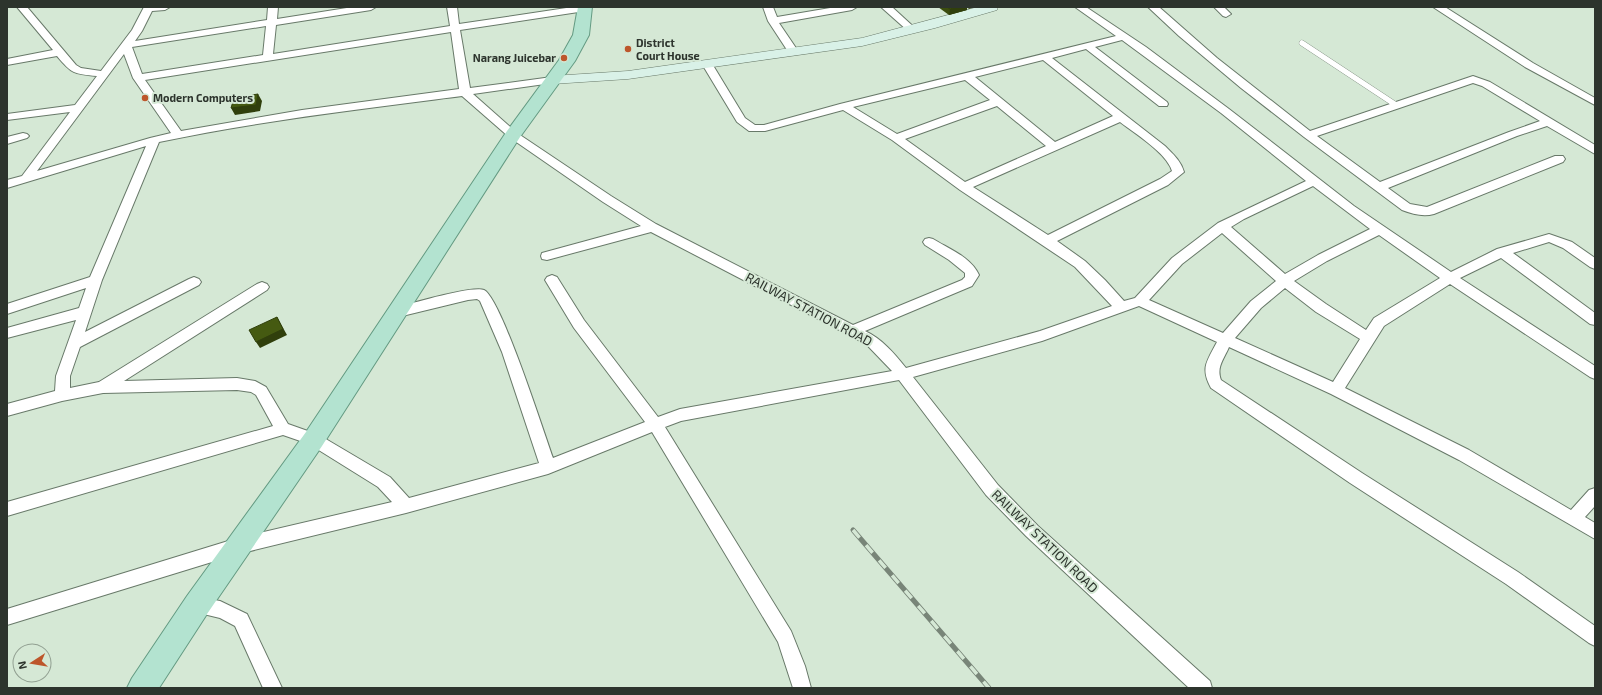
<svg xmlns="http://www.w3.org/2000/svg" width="1602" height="695" font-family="'Exo 2',sans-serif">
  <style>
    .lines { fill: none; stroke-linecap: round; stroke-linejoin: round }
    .lane-casing { stroke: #687969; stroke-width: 6 }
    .street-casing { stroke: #687969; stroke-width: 2 }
    .secondary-casing { stroke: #687969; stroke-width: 1 }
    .primary-casing { stroke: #649a82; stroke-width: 2 }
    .lane { stroke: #fff; stroke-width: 5.5 }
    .street { fill: #fff; fill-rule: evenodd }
    .secondary { fill: #d9f1e7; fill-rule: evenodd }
    .primary { fill: #b3e3d0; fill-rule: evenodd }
    .rail-casing { stroke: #788578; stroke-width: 5 }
    .rail { stroke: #d5e8d5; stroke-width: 3.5; stroke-dasharray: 10; stroke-linecap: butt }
    .wall { fill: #3b4d0f }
    .shaded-wall { fill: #303f0c }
    .building { fill: #455a11; stroke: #303f0c }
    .poi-dot { fill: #bd562b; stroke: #d5e8d5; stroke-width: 1.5 }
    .labels { text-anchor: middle; stroke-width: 4; stroke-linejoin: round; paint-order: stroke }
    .far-poi-label { font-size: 11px; font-weight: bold; fill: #2d342d; stroke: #d5e8d5; text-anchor: start }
    .street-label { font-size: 13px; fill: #2d342d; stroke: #d5e8d5 }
  </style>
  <rect width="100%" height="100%" fill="#d5e8d5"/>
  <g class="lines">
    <g class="lane-casing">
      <path id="lane" d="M1302 43 1396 105"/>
    </g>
    <g class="street-casing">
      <path id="street" d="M17 7H27L76 65 81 68 101 71 132 30 144 7H170L165 10 152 11 142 31 135 41 267 20 268 7H278L277 19 353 7H376L371 10 276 25 273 54 450 26 447 7H457L459 24 573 7H589L588 10 585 11 460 30 470 88 552 77 557 80 552 83 473 94 517 133 611 196 656 224 853 325 962 280 965 277V273L949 260 925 245 923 242 925 239 929 238 933 239C949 249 971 257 979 275L972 286 865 331C882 339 894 353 906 368L1040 331 1112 306 1075 267 960 190 892 140 843 110 765 131H749L737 122 702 64 703 62H711L745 118 755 125H764L840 104 1116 36 1075 7H1086L1146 47 1229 109 1354 206 1451 272 1497 249 1549 234 1572 242 1595 258V269L1590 267 1563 248 1549 242 1513 253 1595 313V325L1590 324 1501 258 1460 278 1595 366V379L1590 377 1450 284 1384 326 1345 388 1469 450 1571 510 1589 490 1595 488V506L1585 517 1595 523V539L1459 460 1331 394 1229 347C1224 359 1216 367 1221 380L1362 473 1518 572 1595 626V646L1589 643 1506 584 1350 483 1211 388C1200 368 1207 361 1217 342L1139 306 1042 341 913 377 998 485 1038 526 1210 681 1212 688H1189L1026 536 986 495 899 380 681 421 665 427 791 631 805 666 811 688H793L778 642 652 432 548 474 406 513 238 554 7 625V609L238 538 392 502 378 487 309 444 283 435 7 516V502L273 426 256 395 251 392 237 390 103 393 62 401 7 416V404L55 391 56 376 76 320 7 338V328L79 308 86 288 7 314V304L90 277 146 146 7 188V180L22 176 70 112 7 120V114L75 105 97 76C74 74 72 74 57 56L7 65V59L53 50ZM266 26 263 55 142 74 132 47ZM451 32 459 89 302 110 181 131 145 80ZM1122 40 1221 113 1306 181 1218 223 1172 258 1135 298 1124 301 1105 280 1085 261 1057 241 1168 185 1184 172C1181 161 1173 154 1165 146L1052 58 1086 49 1159 106H1167L1168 104 1167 102 1095 47ZM124 54 133 78 171 133 150 138 37 171ZM1043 60 1113 116 1055 142 975 77ZM965 80 990 100 897 134 853 107ZM462 96 509 137 603 202 641 226 542 253 541 256 542 259 547 260 651 232 866 344 892 371 680 409 658 417 584 320 557 277 552 275 547 277 545 280 574 328 645 422 553 458C544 433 501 298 484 290 473 285 413 303 398 307L393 308 391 312 393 316 398 317 468 300 477 299 480 301 502 352 539 463 409 498 390 477 319 435 288 424 266 387 255 381 237 378 124 381 267 290 269 287 267 284 262 282 257 284 99 382 70 388V376L80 347 199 285 201 282 199 279 194 277 189 279 85 332 102 280 159 142C259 121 360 109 462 96ZM997 106 1046 146 965 182 905 139ZM1120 122C1134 133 1167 153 1172 171L1160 179 1048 235 973 187ZM1313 186 1370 229 1318 255 1285 274 1231 227 1244 219ZM1222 233 1276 281 1251 301 1223 333 1149 300 1182 264ZM1379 235 1440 278 1374 318 1366 330 1326 304 1294 281 1327 261ZM1285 288 1316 312 1360 339 1333 382 1235 338 1261 308Z
        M763 7H773L777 17 836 7H857L852 10 779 23 798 51 793 54 789 53 768 21Z
        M881 7H892L916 29 911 32 908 31Z
        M1148 7H1159L1217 58 1310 131 1473 76 1490 82 1595 145V154L1547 126 1517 136 1388 188 1410 204 1427 207 1555 156H1563L1565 159 1563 162 1434 214C1423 217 1413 214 1402 210L1304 137 1241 88 1179 36ZM1473 83 1482 86 1540 121 1509 132 1380 182 1317 136Z
        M1214 7H1224L1231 14 1226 17 1223 16Z
        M1433 7H1445L1533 63 1595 98V105L1525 67Z
        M23 133 27 134 29 136 27 138 7 144V137Z
        M197 597 220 601 247 614 282 688H263L235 626 220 618 191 611 188 605 191 599Z"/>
    </g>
    <g class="secondary-casing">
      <path id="secondary" d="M978 7H998L997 10 935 28 862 46 628 79 552 84 547 83 545 80 547 77 552 76 628 71 862 38Z"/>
    </g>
    <g class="primary-casing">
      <path id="primary" d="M578 7H592L589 35 575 61 520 137 322 446 207 614 159 688H127L132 678 187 596 306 432 507 131 559 60 573 35Z"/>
    </g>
    <use href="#lane" class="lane"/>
    <use href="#street" class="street"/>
    <use href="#secondary" class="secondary"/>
    <use href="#primary" class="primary"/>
    <g class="rail-casing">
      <path id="rail" d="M853 530 989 688"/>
    </g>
    <use href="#rail" class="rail"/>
  </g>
  <path class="wall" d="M938 7H974L969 9 967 7V10L949 15Z"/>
  <path class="shaded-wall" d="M957 7H967V10L949 15 950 9Z
    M258 94 262 101 260 111 235 115 231 108Z
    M277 317 287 335 260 348 256 342Z"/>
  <path class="building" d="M947 7H957L950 9Z
    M258 94 256 105 231 108 234 98Z
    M277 317 283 329 256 342 249 330Z"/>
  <g class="poi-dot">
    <circle cx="628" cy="49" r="4"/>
    <circle cx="564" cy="58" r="4"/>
    <circle cx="145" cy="98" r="4"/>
  </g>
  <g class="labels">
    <g class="far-poi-label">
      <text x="636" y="47">District<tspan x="636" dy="13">Court House</tspan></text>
      <text x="556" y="62" text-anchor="end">Narang Juicebar</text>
      <text x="153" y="102">Modern Computers</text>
    </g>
    <g class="street-label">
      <text transform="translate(809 309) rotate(28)" y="5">RAILWAY STATION ROAD</text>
      <text transform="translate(1045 541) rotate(44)" y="5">RAILWAY STATION ROAD</text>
    </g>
  </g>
  <rect width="1602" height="695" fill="none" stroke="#2d342d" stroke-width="16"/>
  <g transform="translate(32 663) rotate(258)"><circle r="19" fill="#d5e8d5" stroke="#92a092"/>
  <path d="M0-3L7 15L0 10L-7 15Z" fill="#bd562b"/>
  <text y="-6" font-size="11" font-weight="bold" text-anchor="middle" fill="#2d342d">N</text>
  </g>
</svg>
